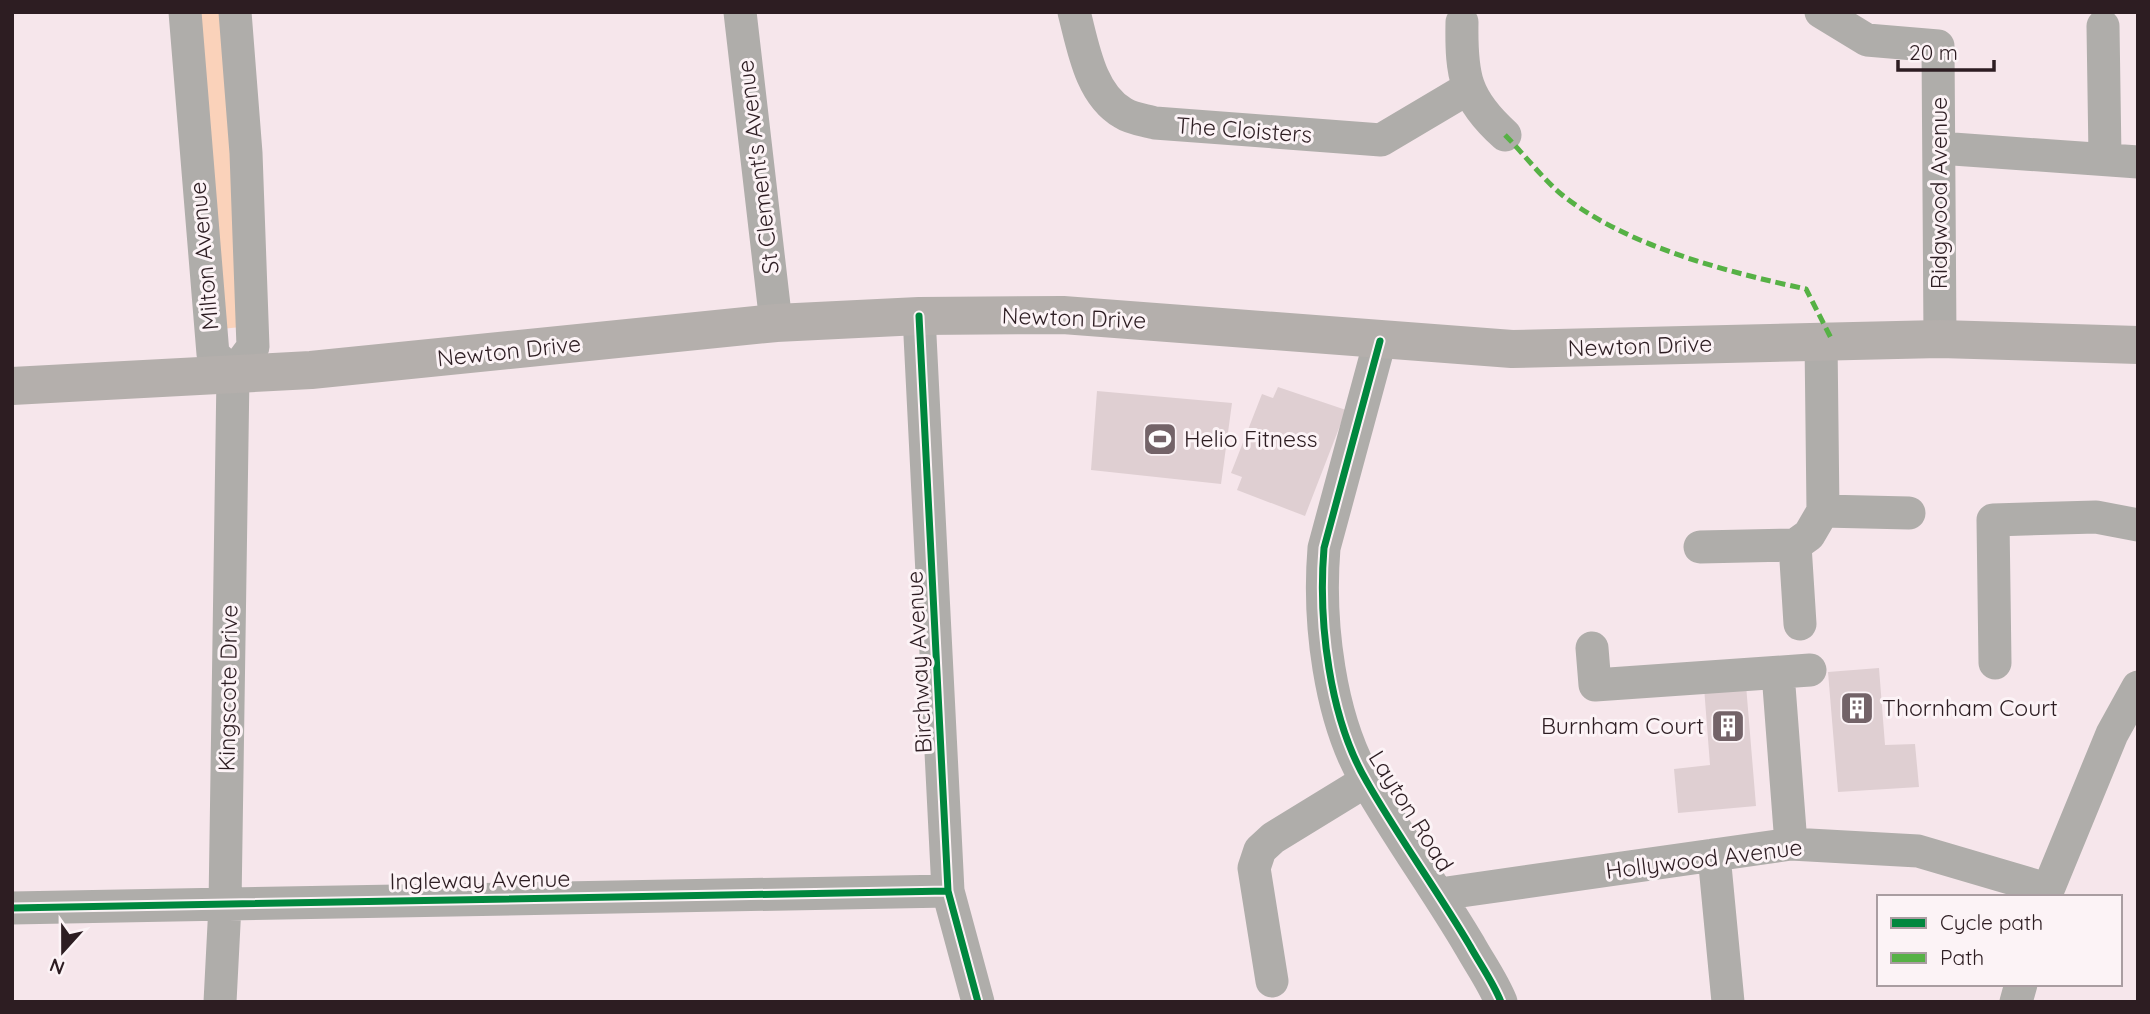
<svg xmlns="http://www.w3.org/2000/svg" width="2150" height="1014" font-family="Quicksand,sans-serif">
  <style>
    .green { fill: #fad2ba }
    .building { fill: #dfcfd2 }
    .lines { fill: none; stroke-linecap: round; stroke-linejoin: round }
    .minor { stroke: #afadaa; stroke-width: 33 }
    .major { stroke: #b4afac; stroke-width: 38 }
    .quiet { stroke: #56b145; stroke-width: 5; stroke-dasharray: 10 5; stroke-linecap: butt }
    .cycleway-casing { stroke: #fcf3f6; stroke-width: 11 }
    .cycleway { stroke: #00873e; stroke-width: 7 }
    .labels { text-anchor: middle; stroke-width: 6; stroke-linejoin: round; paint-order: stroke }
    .street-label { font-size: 23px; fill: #2d1d22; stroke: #fcf3f6 }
    .poi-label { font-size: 23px; fill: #2d1d22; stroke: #fcf3f6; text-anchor: start }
  </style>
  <rect width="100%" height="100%" fill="#f6e6eb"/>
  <path class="green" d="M185 12H235L260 325 211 330Z"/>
  <path class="building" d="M1278 387 1346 410 1305 516 1237 490 1242 477 1231 473 1262 394 1273 398Z
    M1097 391 1232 403 1221 484 1091 470Z
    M1879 668 1885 745 1915 744 1919 787 1838 792 1828 672Z
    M1746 685 1756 806 1678 813 1674 769 1710 765 1704 687Z"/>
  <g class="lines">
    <path class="minor" d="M185 12 213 354 233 374
      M740 12 776 323
      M1074 12C1083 46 1090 94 1123 113 1132 119 1145 120 1155 123L1381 140 1467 89
      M1821 12 1867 40 1938 46 1940 339
      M1462 22C1461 76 1465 99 1505 135
      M2103 26 2105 157
      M1939 148 2138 162
      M919 316 948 891 978 1002
      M1380 341 1324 548C1318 621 1329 718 1367 782 1399 838 1437 890 1470 946 1480 964 1493 982 1501 1002
      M233 374 253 347 246 153 235 12
      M1823 511 1909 513
      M1700 547 1795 545
      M1800 624 1795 545 1809 535 1823 511 1821 340
      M1592 648 1595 685 1810 670
      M1995 663 1993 520 2096 517 2138 525
      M1778 673 1791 844
      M1714 855 1728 1002
      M1440 894 1791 844 1918 851 2047 889
      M2045 897 2112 734 2138 687
      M12 908 948 891
      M1272 981 1254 868 1260 850 1273 838 1366 781
      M220 1002 225 905 233 374
      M2016 1002 2021 984"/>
    <path class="major" d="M12 386 311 370 776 323 919 316 1063 315 1512 349 1940 339 2138 345"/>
    <path class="quiet" d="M1505 135C1524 154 1541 177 1561 194 1625 246 1727 272 1806 289L1832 340"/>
    <g class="cycleway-casing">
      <path id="cycleway" d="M919 316 948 891 978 1002
        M1380 341 1324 548C1318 621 1329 718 1367 782 1399 838 1437 890 1470 946 1480 964 1493 982 1501 1002
        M12 908 948 891"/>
    </g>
    <use href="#cycleway" class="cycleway"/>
  </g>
  <defs>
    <g id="stadium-square" transform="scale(1.75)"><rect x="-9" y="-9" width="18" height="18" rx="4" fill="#736368" stroke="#fcf3f6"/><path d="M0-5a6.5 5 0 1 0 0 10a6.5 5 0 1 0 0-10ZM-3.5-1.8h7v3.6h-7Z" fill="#fff"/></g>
    <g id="building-square" transform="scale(1.75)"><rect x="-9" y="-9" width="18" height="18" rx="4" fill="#736368" stroke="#fcf3f6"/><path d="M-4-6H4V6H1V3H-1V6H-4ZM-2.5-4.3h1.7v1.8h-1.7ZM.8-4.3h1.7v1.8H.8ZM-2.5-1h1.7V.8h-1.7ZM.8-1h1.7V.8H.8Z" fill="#fff"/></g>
  </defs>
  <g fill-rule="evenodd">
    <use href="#stadium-square" x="1160" y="439"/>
    <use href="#building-square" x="1857" y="708"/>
    <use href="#building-square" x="1728" y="726"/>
  </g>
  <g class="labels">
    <g class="street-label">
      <text transform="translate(1244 130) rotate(4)" y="8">The Cloisters</text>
      <text transform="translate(758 167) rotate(-97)" y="8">St Clement's Avenue</text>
      <text transform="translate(1939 193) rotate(-90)" y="8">Ridgwood Avenue</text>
      <text transform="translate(204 256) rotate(-95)" y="8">Milton Avenue</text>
      <text transform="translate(1074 318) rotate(2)" y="8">Newton Drive</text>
      <text transform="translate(1640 346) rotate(-2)" y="8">Newton Drive</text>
      <text transform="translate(509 351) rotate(-6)" y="8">Newton Drive</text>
      <text transform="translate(919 662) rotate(-93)" y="8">Birchway Avenue</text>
      <text transform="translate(228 688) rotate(-89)" y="8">Kingscote Drive</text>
      <text transform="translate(1411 811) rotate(58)" y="8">Layton Road</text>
      <text transform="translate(1704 859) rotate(-7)" y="8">Hollywood Avenue</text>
      <text transform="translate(480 880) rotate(-1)" y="8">Ingleway Avenue</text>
    </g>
    <g class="poi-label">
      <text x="1184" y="447">Helio Fitness</text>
      <text x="1882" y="716">Thornham Court</text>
      <text x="1704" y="734" text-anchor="end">Burnham Court</text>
    </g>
  </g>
  <rect width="2150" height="1014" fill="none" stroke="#2d1d22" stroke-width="28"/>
  <rect x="1877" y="895" width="245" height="91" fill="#fcf3f6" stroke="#a99da1" stroke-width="2"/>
  <rect x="1891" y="918" width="35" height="10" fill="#00873e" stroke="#a99da1" stroke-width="2"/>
  <text x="1940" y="930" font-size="21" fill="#2d1d22">Cycle path</text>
  <rect x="1891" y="953" width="35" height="10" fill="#56b145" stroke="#a99da1" stroke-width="2"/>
  <text x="1940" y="965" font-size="21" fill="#2d1d22">Path</text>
  <g transform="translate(63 951) rotate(201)" stroke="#fcf3f6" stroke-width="5" paint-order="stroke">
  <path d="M0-5L12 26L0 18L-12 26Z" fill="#2d1d22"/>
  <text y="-10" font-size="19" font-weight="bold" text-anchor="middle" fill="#2d1d22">N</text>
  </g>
  <path d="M1898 60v10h96v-10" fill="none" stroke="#2d1d22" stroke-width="3.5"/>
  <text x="1909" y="60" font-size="21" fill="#2d1d22" stroke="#fcf3f6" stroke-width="5" paint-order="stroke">20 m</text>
</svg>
